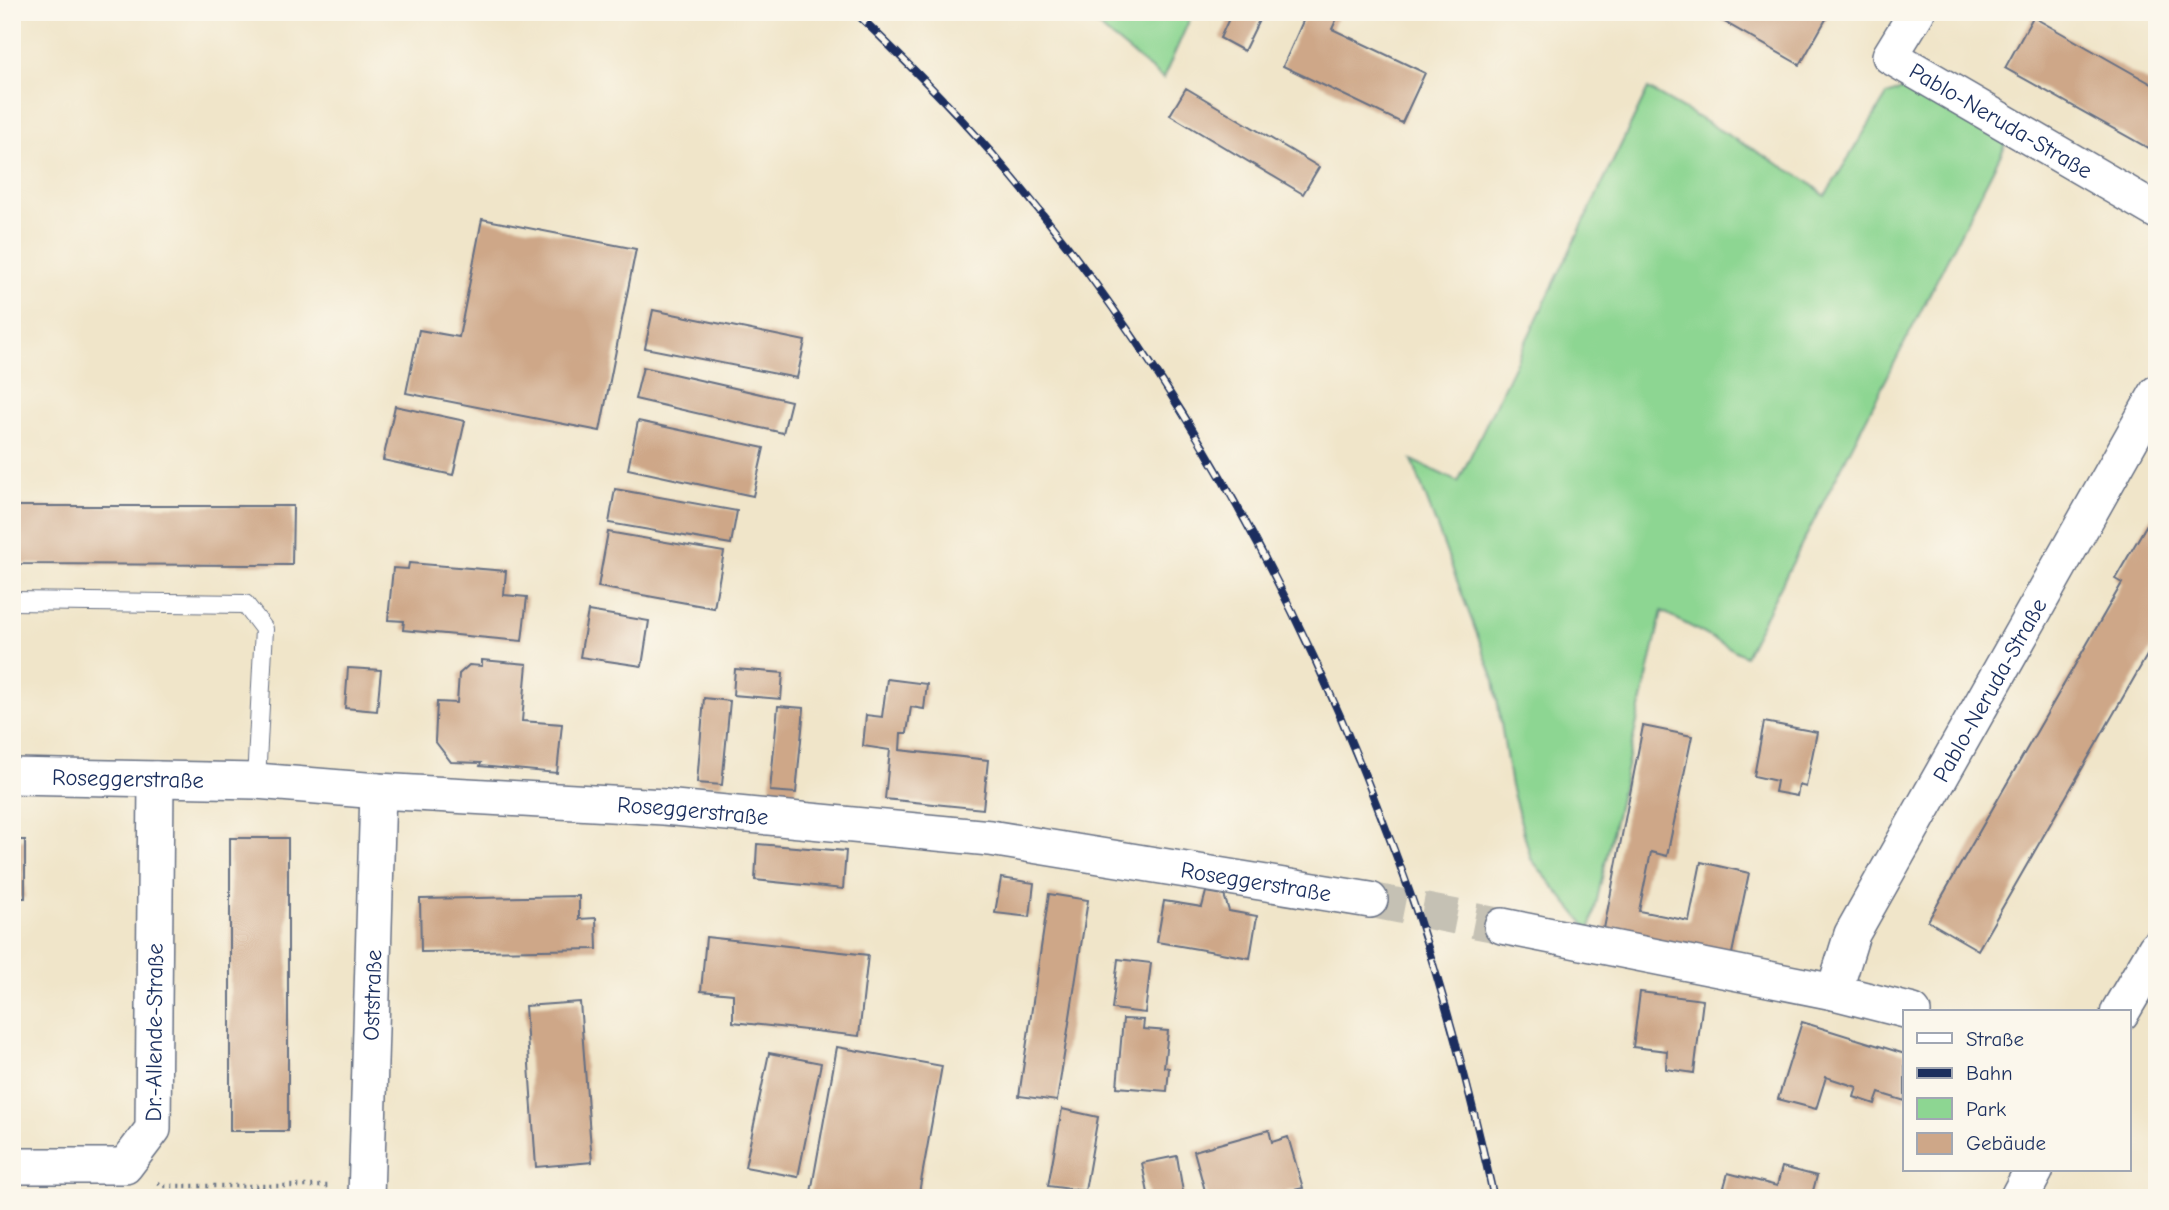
<svg xmlns="http://www.w3.org/2000/svg" width="2169" height="1210" font-family="'Comic Neue',sans-serif">
  <style>
    .green { fill: #8dd692; stroke: #548278; stroke-width: 2 }
    .building { fill: #cea788 }
    .lines { fill: none; stroke-linecap: round; stroke-linejoin: round }
    .street-tunnel { stroke: #c5c1b4; stroke-width: 35; stroke-dasharray: 35 18; stroke-linecap: butt }
    .lane-casing { stroke: #666f83; stroke-width: 20 }
    .street-casing { stroke: #666f83; stroke-width: 38 }
    .secondary-casing { stroke: #666f83; stroke-width: 41 }
    .path { stroke: #666f83; stroke-width: 4.5; stroke-dasharray: 2 5; stroke-linecap: butt }
    .lane { stroke: #fff; stroke-width: 18 }
    .street { stroke: #fff; stroke-width: 35 }
    .secondary { stroke: #fff; stroke-width: 38 }
    .rail-casing { stroke: #1b2f5e; stroke-width: 8 }
    .rail { stroke: #fbf7ec; stroke-width: 5; stroke-dasharray: 16; stroke-linecap: butt }
    .labels { text-anchor: middle; stroke-width: 7; stroke-linejoin: round; paint-order: stroke }
    .street-label { font-size: 23px; fill: #1b2f5e; stroke: #fbf7ec }
  </style>
  <rect width="100%" height="100%" fill="#fbf7ec"/>
  <filter id="ink" filterUnits="userSpaceOnUse"><feTurbulence type="fractalNoise" baseFrequency=".0143" numOctaves="2"/><feDisplacementMap in="SourceGraphic" scale="14" xChannelSelector="R" yChannelSelector="G"/><feConvolveMatrix kernelMatrix="1 2 1 2 8 2 1 2 1" color-interpolation-filters="sRGB"/></filter>
  <filter id="wash" filterUnits="userSpaceOnUse"><feTurbulence type="fractalNoise" baseFrequency=".00686" numOctaves="4" result="noise"/><feDisplacementMap in="SourceGraphic" scale="28" xChannelSelector="R" yChannelSelector="G"/><feGaussianBlur stdDeviation="1.57" result="paint"/><feColorMatrix in="noise" values="0 0 0 0 0 0 0 0 0 0 0 0 0 0 0 0 0 1.4 0 .05"/><feComposite in="paint" operator="in"/></filter>
  <g filter="url(#wash)">
    <rect width="100%" height="100%" fill="#f0e5c9"/>
    <path class="green" d="M1081 12H1193L1163 79Z
      M1915 85 2007 142 1745 656 1662 611 1590 931 1531 859 1511 786 1494 680 1412 460 1458 482 1648 89 1806 180 1825 196 1887 95Z"/>
    <g id="blocks">
      <path class="building" d="M1232 12H1263L1244 51 1220 38Z
        M1307 12H1340L1332 29 1425 73 1402 123 1283 66Z
        M1707 12H1825L1829 14 1800 65Z
        M2033 17 2157 87V153L2005 68Z
        M1186 88 1319 167 1303 194 1170 115Z
        M482 219 636 249 600 431 406 393 419 330 459 337Z
        M653 310 805 341 797 378 645 348Z
        M643 367 791 401 783 433 635 399Z
        M395 406 465 421 453 475 383 460Z
        M638 421 764 448 753 496 628 469Z
        M615 489 737 511 731 544 609 523Z
        M12 506H293L292 565 12 564Z
        M2157 507V638L1978 950 1928 921 2122 583 2115 579Z
        M608 532 724 552 714 608 598 587Z
        M409 563 506 571 504 595 527 597 522 641 403 630 404 621 388 620 393 568 408 569Z
        M588 611 649 621 642 666 580 657Z
        M482 660 527 664 522 721 562 724 557 773 480 766 481 763 451 762 435 741 437 702 457 703 459 674 469 665 482 666Z
        M348 668 381 670 377 711 345 708Z
        M735 669 783 673 781 699 733 695Z
        M887 679 927 684 924 709 911 707 907 733H901L900 750 988 760 983 809 885 799 890 750 863 746 866 715 882 717Z
        M704 698 730 701 722 785 697 783Z
        M778 706 804 708 796 793 770 791Z
        M1764 722 1817 732 1806 787 1799 785 1797 796 1775 792 1777 781 1754 776Z
        M1643 726 1692 736 1667 856 1651 852 1639 911 1689 921 1701 862 1749 873 1730 963 1602 939Z
        M230 838H288V1131H230Z
        M12 840H25V898H12Z
        M757 844 846 851 843 889 755 880Z
        M1001 878 1034 883 1030 917 995 913Z
        M1206 892 1224 895 1229 911 1257 916 1250 958 1157 942 1164 901 1202 907Z
        M1049 894 1088 900 1057 1101 1019 1096Z
        M579 896V919L596 918 597 949 421 952 420 899Z
        M706 937 868 955 859 1036 733 1022V994L701 991Z
        M1118 959 1151 963 1145 1013 1112 1009Z
        M1640 992 1703 1000 1694 1073 1666 1069 1667 1051 1633 1047Z
        M580 1002 592 1162 536 1167 525 1006Z
        M1123 1019 1144 1020 1143 1029 1168 1031 1164 1067 1169 1068 1167 1091 1117 1087Z
        M1802 1022 1905 1054V1101L1879 1093 1875 1104 1854 1097 1857 1087 1826 1077 1816 1109 1778 1099Z
        M837 1047 942 1066 918 1198H810Z
        M769 1053 821 1063 798 1177 745 1167Z
        M1062 1109 1098 1117 1085 1191 1048 1186Z
        M1269 1130 1272 1142 1288 1137 1303 1188 1286 1192 1288 1198H1207L1194 1151Z
        M1177 1156 1184 1198H1149L1142 1163Z
        M1782 1167 1817 1176 1811 1198H1721L1728 1173 1777 1186Z"/>
    </g>
  </g>
  <g filter="url(#ink)">
    <use href="#blocks" fill-opacity="0" stroke="#666f83" stroke-width="2"/>
    <g class="lines">
      <path class="street-tunnel" d="M1370 900 1502 926"/>
      <g class="lane-casing">
        <path id="lane" d="M12 601 245 604 264 629 256 781"/>
      </g>
      <g class="street-casing">
        <g id="street">
          <path id="s1" d="M1917 12 1890 56 2157 211"/>
          <path id="s2" d="M12 776 256 781 378 791 664 807 990 838 1370 900"/>
          <path d="M1502 926 1834 992 1913 1012"/>
          <path id="s3" d="M1834 992 1852 934 2157 393"/>
          <path id="s4" d="M12 1166H125L153 1129 156 779"/>
          <path id="s5" d="M366 1198 378 791"/>
        </g>
      </g>
      <g class="secondary-casing">
        <path id="secondary" d="M2120 1012 2157 949
          M2019 1198 2034 1170"/>
      </g>
      <path class="path" d="M158 1183 164 1186H331"/>
      <use href="#lane" class="lane"/>
      <use href="#street" class="street"/>
      <use href="#secondary" class="secondary"/>
      <g class="rail-casing">
        <path id="rail" d="M855 12C908 63 960 115 1007 171 1159 351 1278 559 1366 778 1386 829 1407 880 1423 932 1451 1019 1474 1109 1494 1198"/>
      </g>
      <use href="#rail" class="rail"/>
    </g>
  </g>
  <g class="labels">
    <g class="street-label">
      <text dy="8" stroke="none"><textPath href="#s1" startOffset="180">Pablo-Neruda-Straße</textPath></text>
      <text dy="8" stroke="none"><textPath href="#s3" startOffset="341">Pablo-Neruda-Straße</textPath></text>
      <text dy="8" stroke="none"><textPath href="#s2" startOffset="116">Roseggerstraße</textPath></text>
      <text dy="8" stroke="none"><textPath href="#s2" startOffset="682">Roseggerstraße</textPath></text>
      <text dy="8" stroke="none"><textPath href="#s2" startOffset="1250">Roseggerstraße</textPath></text>
      <text dy="8" stroke="none"><textPath href="#s5" startOffset="203">Oststraße</textPath></text>
      <text dy="8" stroke="none"><textPath href="#s4" startOffset="256">Dr.-Allende-Straße</textPath></text>
    </g>
  </g>
  <rect width="2169" height="1210" fill="none" stroke="#fbf7ec" stroke-width="42"/>
  <rect x="1903" y="1010" width="228" height="161" fill="#fbf7ec" stroke="#a1a7b3" stroke-width="2"/>
  <rect x="1917" y="1033" width="35" height="10" fill="#ffffff" stroke="#a1a7b3" stroke-width="2"/>
  <text x="1966" y="1046" font-size="21" fill="#1b2f5e">Straße</text>
  <rect x="1917" y="1068" width="35" height="10" fill="#1b2f5e" stroke="#a1a7b3" stroke-width="2"/>
  <text x="1966" y="1080" font-size="21" fill="#1b2f5e">Bahn</text>
  <rect x="1917" y="1098" width="35" height="21" fill="#8dd692" stroke="#a1a7b3" stroke-width="2"/>
  <text x="1966" y="1116" font-size="21" fill="#1b2f5e">Park</text>
  <rect x="1917" y="1133" width="35" height="21" fill="#cea788" stroke="#a1a7b3" stroke-width="2"/>
  <text x="1966" y="1150" font-size="21" fill="#1b2f5e">Gebäude</text>
</svg>
